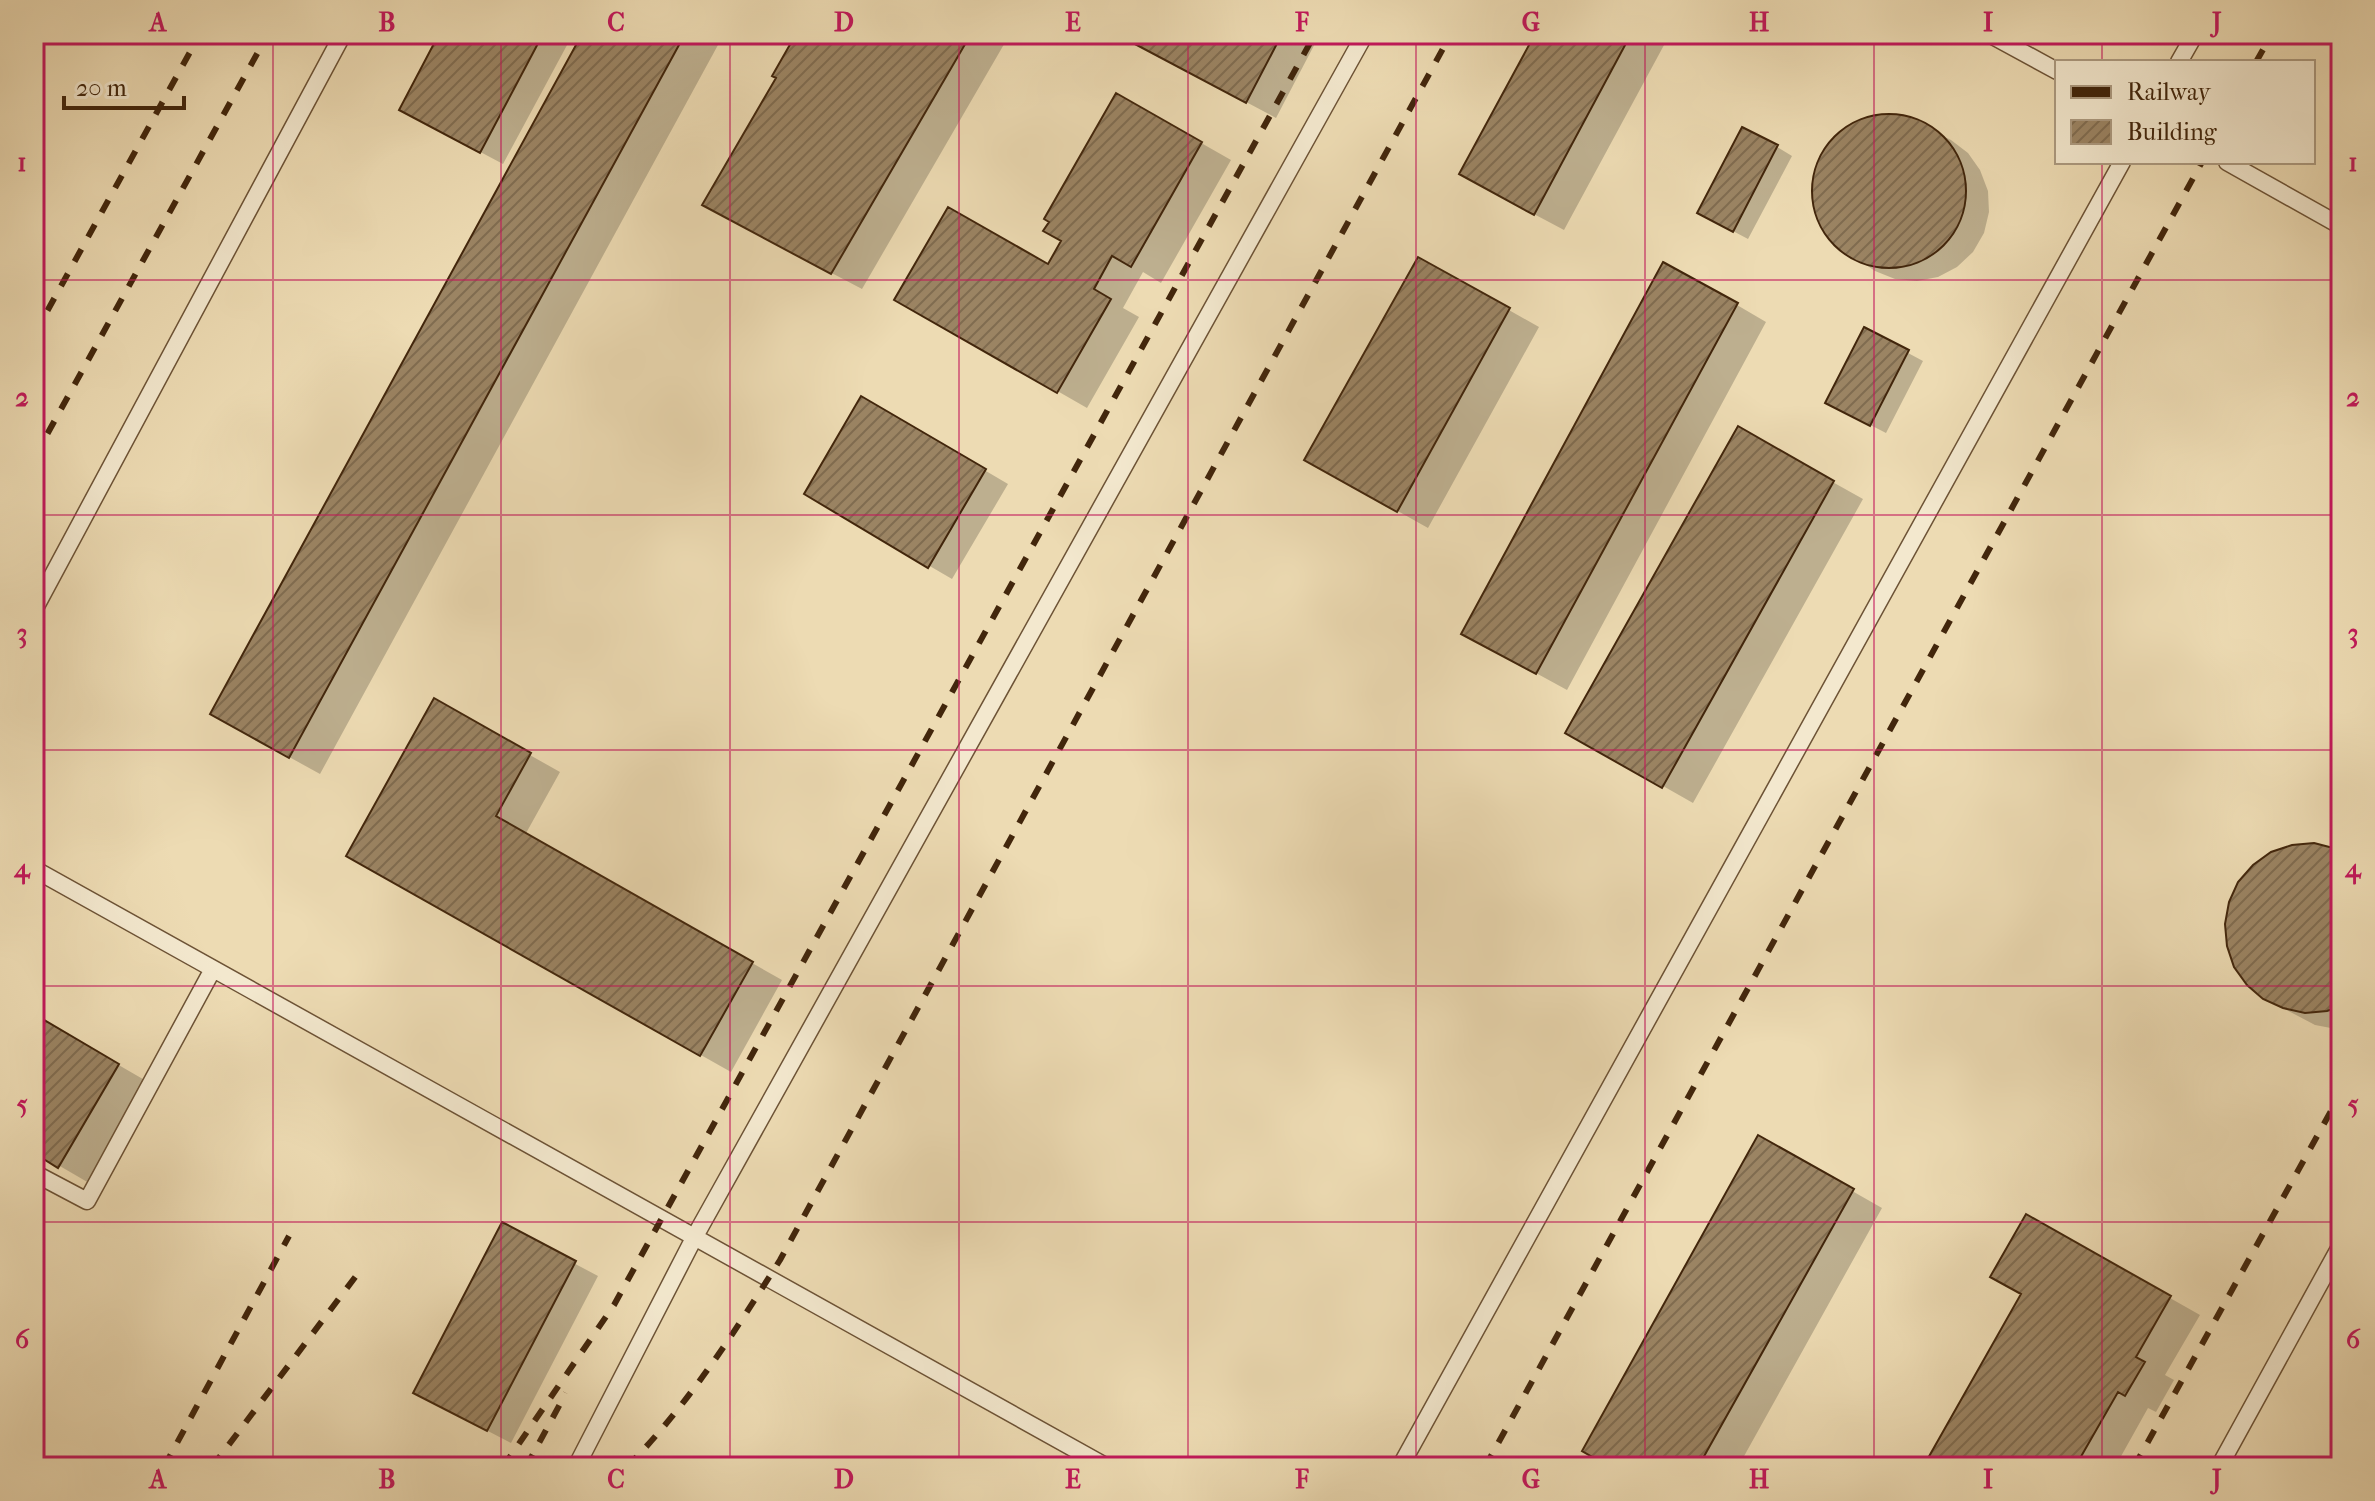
<svg xmlns="http://www.w3.org/2000/svg" width="2375" height="1501" font-family="'IM FELL French Canon',serif">
  <style>
    .shadow { fill: #0003 }
    .building { fill: url(#building-hatch); stroke: #42260c; stroke-width: 2 }
    .lines { fill: none; stroke-linecap: round; stroke-linejoin: round }
    .lane-casing { stroke: #6d5336; stroke-width: 19 }
    .lane { stroke: #f3e8ce; stroke-width: 16 }
    .rail { stroke: #42260c; stroke-width: 6; stroke-dasharray: 14 14; stroke-linecap: butt }
    .grid { fill: none; stroke: #c2185b; stroke-width: 2; stroke-opacity: 0.55 }
    .neatline { fill: none; stroke: #c2185b; stroke-width: 3 }
    .grid-label { font-size: 26px; text-anchor: middle; font-weight: bold; fill: #c2185b }
  </style>
  <defs>
    <pattern id="building-hatch" width="6" height="6" patternUnits="userSpaceOnUse" patternTransform="scale(2)"><rect width="6" height="6" fill="#9b8463"/><path d="M-1 1l2-2M0 6l6-6M5 7l2-2" fill="none" stroke="#806c50"/></pattern>
  </defs>
  <rect width="100%" height="100%" fill="#eddbb3"/>
  <filter id="stains"><feTurbulence type="fractalNoise" baseFrequency=".0025" numOctaves="4"/><feColorMatrix values="0 0 0 0 .2 0 0 0 0 .09 0 0 0 0 .02 0 0 0 .5 -.17"/></filter>
  <radialGradient id="worn" r=".72"><stop offset=".6" stop-color="#630" stop-opacity="0"/><stop offset="1" stop-color="#630" stop-opacity=".3"/></radialGradient>
  <path class="shadow" d="M442 34H573L503 164 424 122Z
    M584 34H724L320 774 242 731Z
    M798 34H1010L862 289 735 222Z
    M1118 34H1320L1276 118Z
    M1537 34H1670L1564 230 1491 191Z
    M1117 95 1231 160 1161 283 1143 272 1123 308 1139 317 1087 408 897 299 1049 267 1063 241 1051 221Z
    M1885 116 1907 118 1951 140 1968 153 1980 170 1988 191 1989 212 1984 233 1973 252 1957 267 1938 277 1917 281 1895 279 1875 271 1834 243 1822 226 1815 206 1814 184 1819 163 1830 145 1845 130 1864 120Z
    M1777 147 1792 156 1748 239 1714 221Z
    M1419 259 1539 327 1428 528 1307 460Z
    M1737 305 1766 322 1567 690 1494 650Z
    M1865 330 1923 361 1886 433 1843 411Z
    M862 398 1008 484 952 579 806 494Z
    M1738 429 1863 499 1693 803 1568 732Z
    M434 701 560 772 525 835 782 980 731 1072 348 856Z
    M2341 852V1028L2336 1029 2315 1025 2264 998Z
    M34 1016 148 1082 89 1183 34 1151Z
    M1759 1138 1882 1208 1738 1467H1613Z
    M2027 1217 2200 1315 2165 1375 2174 1380 2156 1412 2148 1408 2115 1467H1926L2024 1294Z
    M502 1225 598 1276 511 1443 438 1405Z"/>
  <path class="building" d="M439 34H543L480 153 399 110Z
    M582 34H685L289 758 210 714Z
    M796 34H971L831 274 702 205 776 78 772 76Z
    M1116 34H1282L1246 103Z
    M1535 34H1631L1534 215 1459 174Z
    M1116 93 1202 142 1131 267 1112 256 1094 289 1111 299 1057 393 894 300 948 207 1048 264 1061 241 1043 231 1049 222 1044 219Z
    M1812 191a77 77 0 1 1 154 0a77 77 0 1 1-154 0Z
    M1742 127 1778 145 1733 232 1697 213Z
    M1418 257 1510 308 1397 512 1304 460Z
    M1663 262 1738 303 1536 674 1461 634Z
    M1864 327 1909 350 1870 426 1825 403Z
    M861 396 986 469 928 568 804 494Z
    M1738 426 1834 481 1662 788 1565 733Z
    M434 698 531 753 496 816 753 962 700 1056 346 856Z
    M2314 843 2341 850V1006L2327 1011 2305 1013 2283 1008 2263 999 2247 985 2234 967 2227 946 2225 924 2229 902 2238 882 2253 865 2271 852 2292 845Z
    M34 1014 119 1064 58 1168 34 1153Z
    M1758 1135 1854 1189 1698 1467H1610L1582 1451Z
    M2026 1214 2171 1296 2136 1357 2145 1362 2125 1396 2118 1392 2075 1467H1923L2021 1294 1990 1277Z
    M502 1222 576 1261 487 1431 413 1393Z"/>
  <g class="lines">
    <g class="lane-casing">
      <path id="lane" d="M1989 34 2057 71
        M2179 62 2195 34
        M2227 162 2341 226
        M34 610 343 34
        M34 869 1107 1467
        M34 1173 87 1201 213 969
        M576 1467 694 1238 1365 34
        M1400 1467 2122 162
        M2219 1467 2341 1245"/>
    </g>
    <use href="#lane" class="lane"/>
    <path class="rail" d="M2256 62 2272 34
      M34 335 200 34
      M34 458 268 34
      M164 1467 289 1236
      M212 1467 359 1272
      M503 1467 614 1305 1315 34
      M526 1467 566 1393
      M627 1467C688 1405 734 1333 780 1260L1451 34
      M1485 1467 2202 162
      M2134 1467 2341 1093"/>
  </g>
  <path class="grid" d="M273 34V1467M501 34V1467M730 34V1467M959 34V1467M1188 34V1467M1416 34V1467M1645 34V1467M1874 34V1467M2102 34V62M2102 162V1467M34 280H2341M34 515H2341M34 750H2341M34 986H2341M34 1222H2341"/>
  <rect width="2375" height="1501" fill="none" stroke="#eddbb3" stroke-width="88"/>
  <rect x="2055" y="60" width="260" height="104" fill="#f3e8ce" stroke="#ac9a80" stroke-width="2"/>
  <rect x="2071" y="86" width="40" height="12" fill="#42260c" stroke="#ac9a80" stroke-width="2"/>
  <text x="2127" y="100" font-size="24" fill="#42260c">Railway</text>
  <rect x="2071" y="120" width="40" height="24" fill="url(#building-hatch)" stroke="#ac9a80" stroke-width="2"/>
  <text x="2127" y="140" font-size="24" fill="#42260c">Building</text>
  <path d="M64 96v12h120v-12" fill="none" stroke="#42260c" stroke-width="4"/>
  <text x="76" y="96" font-size="24" fill="#42260c" stroke="#f3e8ce" stroke-width="6" paint-order="stroke">20 m</text>
  <rect x="44" y="44" width="2287" height="1413" class="neatline"/>
  <g class="grid-label">
    <text x="158" y="31">A</text>
    <text x="387" y="31">B</text>
    <text x="616" y="31">C</text>
    <text x="844" y="31">D</text>
    <text x="1073" y="31">E</text>
    <text x="1302" y="31">F</text>
    <text x="1531" y="31">G</text>
    <text x="1759" y="31">H</text>
    <text x="1988" y="31">I</text>
    <text x="2217" y="31">J</text>
    <text x="22" y="171">1</text>
    <text x="2353" y="171">1</text>
    <text x="22" y="406">2</text>
    <text x="2353" y="406">2</text>
    <text x="22" y="642">3</text>
    <text x="2353" y="642">3</text>
    <text x="22" y="877">4</text>
    <text x="2353" y="877">4</text>
    <text x="22" y="1113">5</text>
    <text x="2353" y="1113">5</text>
    <text x="22" y="1348">6</text>
    <text x="2353" y="1348">6</text>
    <text x="158" y="1488">A</text>
    <text x="387" y="1488">B</text>
    <text x="616" y="1488">C</text>
    <text x="844" y="1488">D</text>
    <text x="1073" y="1488">E</text>
    <text x="1302" y="1488">F</text>
    <text x="1531" y="1488">G</text>
    <text x="1759" y="1488">H</text>
    <text x="1988" y="1488">I</text>
    <text x="2217" y="1488">J</text>
  </g>
  <rect width="100%" height="100%" filter="url(#stains)"/>
  <rect width="100%" height="100%" fill="url(#worn)"/>
</svg>
